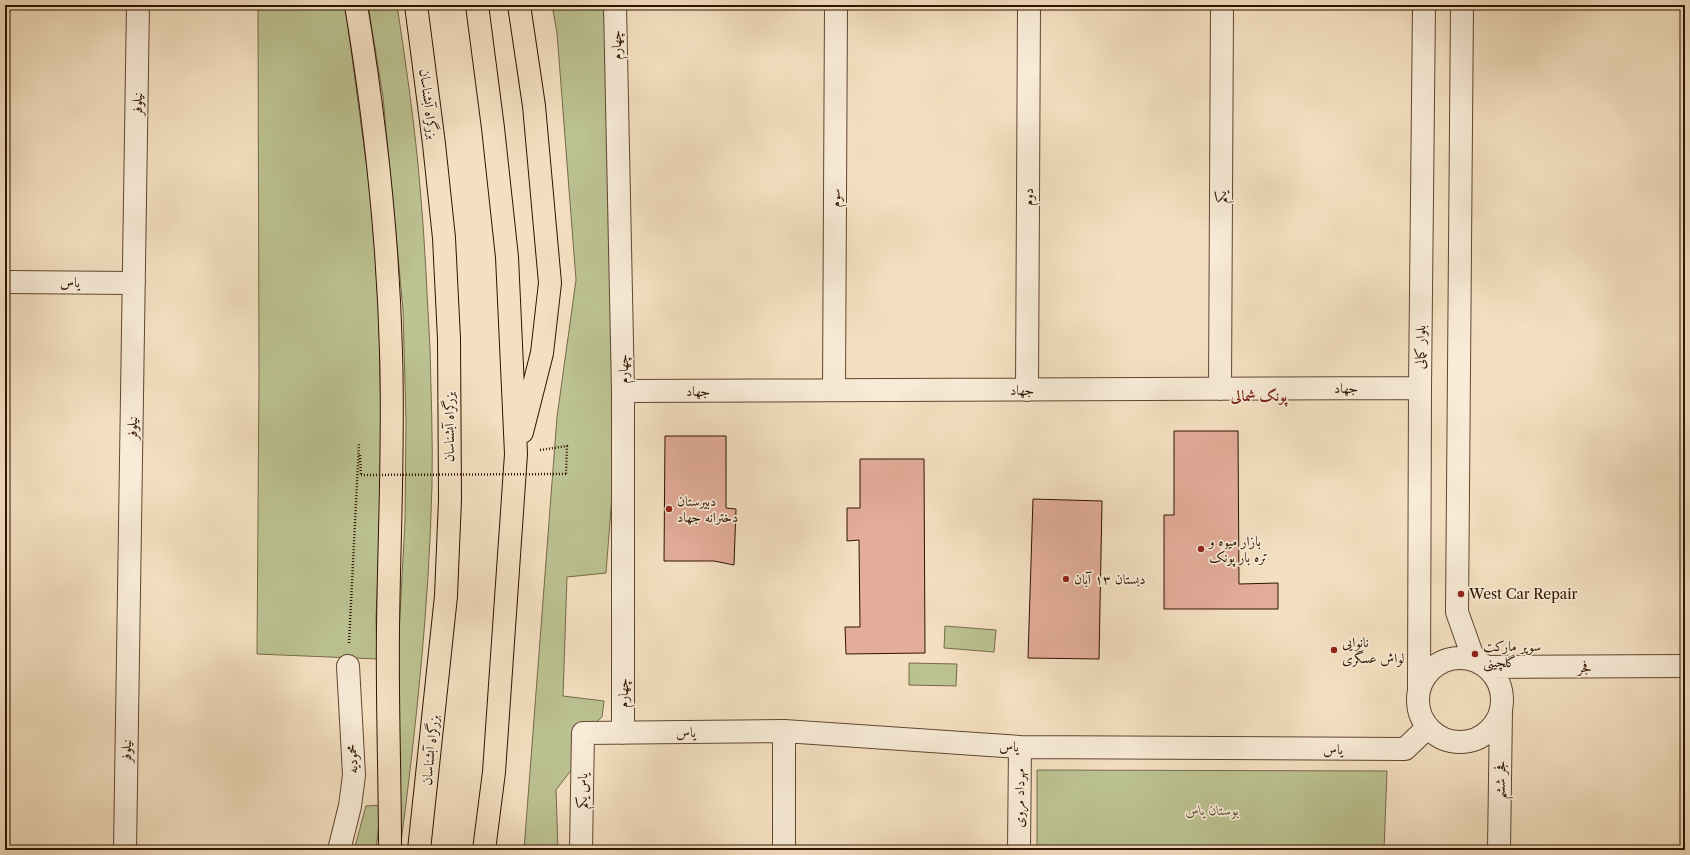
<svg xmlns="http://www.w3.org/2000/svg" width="1690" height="855" font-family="'Libre Caslon Text',Amiri,serif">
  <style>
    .green { fill: #bcc292; stroke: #766a49 }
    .building { fill: #e3ad9a; stroke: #2f1300 }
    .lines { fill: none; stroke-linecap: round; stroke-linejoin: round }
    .minor-casing { stroke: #604630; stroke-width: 24 }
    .highway-casing { stroke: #2f1300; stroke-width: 24 }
    .path { stroke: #2f1300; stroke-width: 2.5; stroke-dasharray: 1 2; stroke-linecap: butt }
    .minor { stroke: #f8ebd7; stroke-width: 22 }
    .highway { stroke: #f4e0c1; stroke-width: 22 }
    .path-bridge { stroke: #2f1300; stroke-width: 2.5; stroke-dasharray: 1 2; stroke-linecap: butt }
    .poi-dot { fill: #8f2418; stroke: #f8ebd7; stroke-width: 1.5 }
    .labels { text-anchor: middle; stroke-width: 3.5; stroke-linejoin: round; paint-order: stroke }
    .street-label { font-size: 14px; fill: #2f1300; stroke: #f8ebd7 }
    .poi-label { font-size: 14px; fill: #2f1300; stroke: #f8ebd7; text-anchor: start }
    .park-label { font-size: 14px; font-style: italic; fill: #605033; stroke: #f8ebd7 }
    .neighbourhood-label { font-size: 15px; font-weight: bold; fill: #7a1f14; stroke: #f8ebd7 }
  </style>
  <rect width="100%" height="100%" fill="#f4e0c1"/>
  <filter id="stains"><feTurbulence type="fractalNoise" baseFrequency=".005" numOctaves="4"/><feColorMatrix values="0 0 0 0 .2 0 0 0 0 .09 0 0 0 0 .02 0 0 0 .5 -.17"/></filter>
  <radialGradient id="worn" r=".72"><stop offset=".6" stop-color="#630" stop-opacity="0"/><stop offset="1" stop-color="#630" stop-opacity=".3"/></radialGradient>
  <path class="green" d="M258 5H345L372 206 379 316 382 480 376 619 377 659 257 654 259 375Z
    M368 5H397C406 65 415 126 420 187 425 241 427 295 430 349 431 394 433 440 432 485 429 607 416 729 400 850L398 651 405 521 406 421 403 310 383 97Z
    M552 5H604L614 470 606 573 567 577 563 696 604 701 602 717 576 740 572 769 556 790 558 850H524L557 417 576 280 557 33Z
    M945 626 996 630 994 652 944 648Z
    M909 663 957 664 956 686 909 685Z
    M1037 770 1387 771 1384 850H1037Z
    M381 805 376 850H354L366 806Z"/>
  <path class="building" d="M1174 431H1238L1239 584 1278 583V609H1164V515H1174Z
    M665 436H726V508L736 509 734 565 714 561H664Z
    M860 459H924L925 653 846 654 845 627H860L859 540 847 541V508H860Z
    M1033 499 1102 501 1099 659 1028 658Z"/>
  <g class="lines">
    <g class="minor-casing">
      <path id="minor" d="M615 5 623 391V733
        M1462 5 1457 612 1474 660
        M5 282 134 283
        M1220 389 1222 5
        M834 390 836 5
        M1027 390 1029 5
        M623 391 1420 388
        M1418 700a42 42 0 1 1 84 0a42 42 0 1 1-84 0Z
        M1486 667 1685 666
        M1419 688 1420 388 1424 5
        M125 850 138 5
        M339 850 350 806 354 775 348 666
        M581 850 583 733 784 731 1020 747 1405 749 1428 727
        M784 850V731
        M1019 850 1020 747
        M1499 850 1501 710"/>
    </g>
    <g class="highway-casing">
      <path id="highway" d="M356 5C375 120 388 236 391 352 394 444 389 536 388 629 387 702 390 776 390 850
        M416 5 434 144 444 238 449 339 450 499 446 596 419 850
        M477 5 493 128 507 257 516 454 494 772 484 850
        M519 5 534 106 550 283 542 353 522 432"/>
    </g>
    <path class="path" d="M540 450 567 446 566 474
      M360 455 361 475
      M349 643 359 443"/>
    <use href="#minor" class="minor"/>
    <use href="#highway" class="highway"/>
    <path class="path-bridge" d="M361 475 566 474"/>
  </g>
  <g class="poi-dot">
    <circle cx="669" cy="509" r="4"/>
    <circle cx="1201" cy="549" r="4"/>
    <circle cx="1066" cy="579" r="4"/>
    <circle cx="1461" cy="594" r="4"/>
    <circle cx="1334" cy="650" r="4"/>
    <circle cx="1475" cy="654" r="4"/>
  </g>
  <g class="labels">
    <g class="street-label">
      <text transform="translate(616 45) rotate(-91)" y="5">چهارم</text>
      <text transform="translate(137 104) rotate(-89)" y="5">نیلوفر</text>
      <text transform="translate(429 104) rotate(83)" y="5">بزرگراه آبشناسان</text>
      <text transform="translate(1028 197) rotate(-90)" y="5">دوم</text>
      <text transform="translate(1221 197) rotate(-90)" y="5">یکم</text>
      <text transform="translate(835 198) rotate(-90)" y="5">سوم</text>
      <text transform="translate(70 282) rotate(1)" y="5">یاس</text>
      <text transform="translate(1420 347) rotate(-89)" y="5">بلوار کمالی</text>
      <text transform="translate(623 369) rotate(-91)" y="5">چهارم</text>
      <text x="1346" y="393">جهاد</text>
      <text x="1022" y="395">جهاد</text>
      <text x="698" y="396">جهاد</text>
      <text transform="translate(449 427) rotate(-90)" y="5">بزرگراه آبشناسان</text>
      <text transform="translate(132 428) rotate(-89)" y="5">نیلوفر</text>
      <text x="1585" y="672">فجر</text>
      <text transform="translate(623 693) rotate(-90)" y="5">چهارم</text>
      <text x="686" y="737">یاس</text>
      <text transform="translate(1009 746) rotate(3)" y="5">یاس</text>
      <text x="1333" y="754">یاس</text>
      <text transform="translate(430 750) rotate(-84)" y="5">بزرگراه آبشناسان</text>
      <text transform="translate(126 751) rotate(-89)" y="5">نیلوفر</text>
      <text transform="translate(352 759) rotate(-92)" y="5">محمودیه</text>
      <text transform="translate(1500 780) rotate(-89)" y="5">فجر ششم</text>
      <text transform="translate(582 791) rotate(-89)" y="5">یاس یکم</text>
      <text transform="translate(1019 798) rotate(-89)" y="5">مهرداد مروی</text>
    </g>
    <g class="poi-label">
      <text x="677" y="506">دبیرستان<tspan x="677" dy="16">دخترانه جهاد</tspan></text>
      <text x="1209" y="546">بازار ميوه و<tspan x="1209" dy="16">تره بار پونک</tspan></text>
      <text x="1074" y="584">دبستان ۱۳ آبان</text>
      <text x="1469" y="599">West Car Repair</text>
      <text x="1342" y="647">نانوایی<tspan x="1342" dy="16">لواش عسگری</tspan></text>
      <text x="1483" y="651">سوپر مارکت<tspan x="1483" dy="16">گلچینی</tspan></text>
    </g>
    <g class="park-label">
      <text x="1212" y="815">بوستان یاس</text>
    </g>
    <g class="neighbourhood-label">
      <text x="1259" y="401">پونک شمالی</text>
    </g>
  </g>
  <rect width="1690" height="855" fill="none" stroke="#f4e0c1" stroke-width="20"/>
  <rect x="6" y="6" width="1678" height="843" fill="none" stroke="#2f1300" stroke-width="2"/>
  <rect x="10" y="10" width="1670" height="835" fill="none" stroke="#2f1300"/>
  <rect width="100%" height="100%" filter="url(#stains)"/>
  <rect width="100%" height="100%" fill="url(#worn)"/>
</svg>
